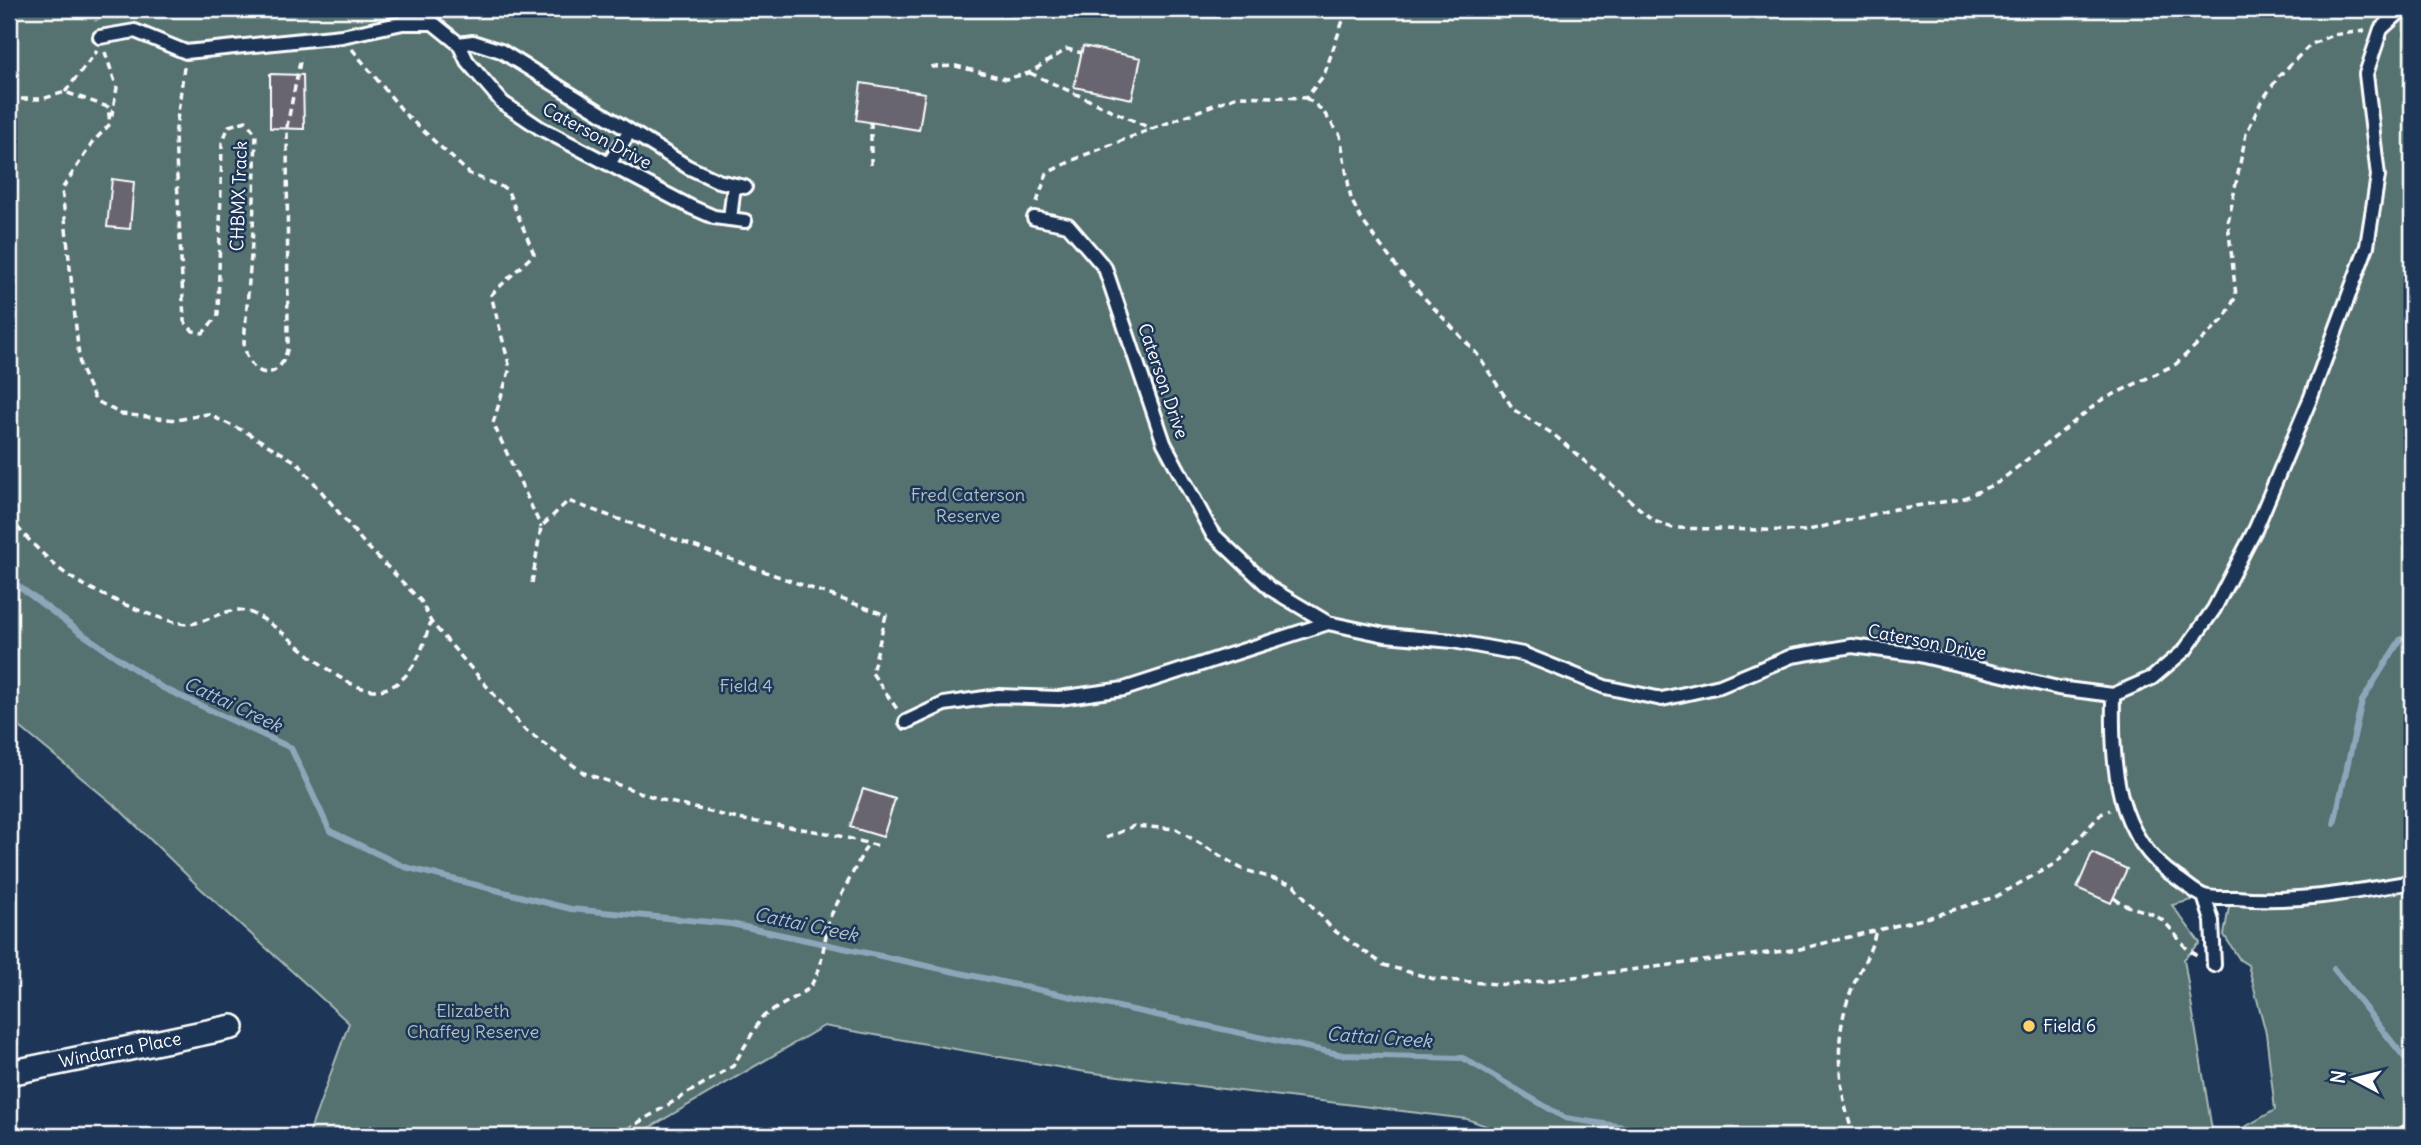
<svg xmlns="http://www.w3.org/2000/svg" width="2421" height="1145" font-family="Delius,sans-serif">
  <style>
    .green { fill: #54716f; stroke: #aab8b7; stroke-width: 2 }
    .lines { fill: none; stroke-linecap: round; stroke-linejoin: round }
    .stream { stroke: #8fa6ba; stroke-width: 6 }
    .building { fill: #676571; stroke: #fff; stroke-width: 2 }
    .lane-casing { stroke: #fff; stroke-width: 18 }
    .street-casing { stroke: #fff; stroke-width: 28 }
    .path { stroke: #fff; stroke-width: 3.5; stroke-dasharray: 7 5; stroke-linecap: butt }
    .lane { stroke: #1d3557; stroke-width: 12 }
    .street { stroke: #1d3557; stroke-width: 23 }
    .poi-dot { fill: #ffd166; stroke: #1d3557; stroke-width: 2.5 }
    .labels { text-anchor: middle; stroke-width: 5; stroke-linejoin: round; paint-order: stroke }
    .street-label { font-size: 18px; fill: #fff; stroke: #1d3557 }
    .park-label { font-size: 18px; fill: #b2bfbe; stroke: #1d3557 }
    .poi-label { font-size: 18px; fill: #fff; stroke: #1d3557; text-anchor: start }
    .water-label { font-size: 19px; font-style: italic; fill: #b5c3d1; stroke: #1d3557 }
  </style>
  <rect width="100%" height="100%" fill="#1d3557"/>
  <filter id="ink" filterUnits="userSpaceOnUse"><feTurbulence type="fractalNoise" baseFrequency=".0143" numOctaves="2"/><feDisplacementMap in="SourceGraphic" scale="14" xChannelSelector="R" yChannelSelector="G"/><feConvolveMatrix kernelMatrix="1 2 1 2 8 2 1 2 1" color-interpolation-filters="sRGB"/></filter>
  <g filter="url(#ink)">
    <path class="green" d="M9 9H2412V1136H2229L2275 1110 2266 1033 2248 965 2240 960 2224 935 2232 890 2172 905 2200 943 2184 959 2213 1136H1513L1467 1119 1086 1072 824 1026 635 1136H308L349 1023 199 887 119 809 9 718Z"/>
    <g class="lines">
      <path class="stream" d="M9 579 81 633 161 687 291 748 330 831 405 867 571 909 731 924 1343 1055 1463 1058 1565 1118 1682 1136
        M2334 824 2362 701 2400 640 2412 635
        M2334 969 2412 1067"/>
    </g>
    <path class="building" d="M1083 46 1141 58 1132 99 1074 87Z
      M270 74 303 75 304 129 270 128Z
      M861 83 925 93 919 130 856 120Z
      M112 179 134 182 130 229 107 227Z
      M863 789 895 799 883 837 850 827Z
      M2092 853 2127 869 2111 903 2077 888Z"/>
    <g class="lines">
      <g class="lane-casing">
        <path id="lane" d="M100 37 135 31 186 52 342 36 403 23H433L459 44 467 61 503 103 540 128 691 207 714 217 745 221
          M459 44 473 42 501 51 688 167 718 181 745 187
          M610 162 630 131
          M1034 218 1068 225 1105 268 1164 443 1212 533 1271 589 1328 623 1385 635 1453 641 1523 654 1605 687 1662 699 1720 686 1792 656 1852 646 1915 654 2058 688 2113 695 2152 678 2185 650 2214 609 2256 528 2311 397 2367 246 2378 176 2366 74 2381 29 2403 9
          M730 219 734 185
          M2113 695C2112 764 2114 836 2177 878 2185 883 2195 893 2204 896 2213 899 2227 898 2236 898 2296 903 2354 892 2412 882
          M906 722 944 704 998 696 1059 698 1124 689 1328 623
          M2204 896 2212 921 2214 965"/>
      </g>
      <g class="street-casing">
        <path id="street" d="M9 1073 232 1027"/>
      </g>
      <path class="path" d="M92 9 96 21
        M453 17 457 9
        M352 49 406 115 470 174 507 189 534 254 491 295 510 368 493 423 541 527
        M105 52 117 88 111 119
        M184 67 175 136 184 321 193 331 203 333 218 315 222 143 229 126 246 121 256 134 253 231 244 343C248 380 283 385 288 344L287 126 301 57
        M931 67 956 66 1006 79 1029 73 1067 49 1082 53
        M1030 73 1152 129
        M65 92 97 51
        M1306 98 1322 110 1340 135 1351 199 1361 219 1401 273 1477 354 1514 410 1553 434 1654 521 1673 528 1805 531 1895 509 1962 499 1999 482 2100 401 2176 364 2224 319 2236 296 2228 223 2246 134 2261 102 2279 76 2310 45 2332 35 2365 31
        M9 99H42L65 92 108 107 110 124 93 142 62 189 80 367 95 400 121 414 177 420 207 414 246 432 298 463 363 542 421 601 431 622 524 729 584 773 662 800 738 819 827 833 879 846
        M871 165V123
        M1037 202 1047 173 1082 156 1237 96 1306 98 1324 75 1347 9
        M9 518C27 538 45 558 66 574 88 590 163 624 189 624 206 623 228 606 245 611 296 624 368 744 416 661 423 650 426 634 431 622
        M532 583 541 527 568 501 886 615 872 673 897 709
        M1106 838 1134 826 1176 829 1242 869 1294 885 1332 929 1384 965 1434 979 1509 985 1800 949 1927 918 1995 897 2056 863 2101 814 2110 810
        M2114 898C2127 909 2141 908 2156 916 2173 925 2180 948 2197 955
        M370 1126 380 1136
        M616 1136 733 1066 762 1017 810 988 820 967 829 919 867 845
        M1854 1136C1838 1092 1833 1038 1850 994 1858 971 1871 954 1876 930
        M2389 1136 2412 1120"/>
      <use href="#lane" class="lane"/>
      <use href="#street" class="street"/>
    </g>
  </g>
  <circle class="poi-dot" cx="2029" cy="1026" r="7"/>
  <g class="labels">
    <g class="street-label">
      <text transform="translate(597 136) rotate(28)" y="6">Caterson Drive</text>
      <text transform="translate(239 196) rotate(-88)" y="6">CHBMX Track</text>
      <text transform="translate(1163 381) rotate(71)" y="6">Caterson Drive</text>
      <text transform="translate(1927 642) rotate(11)" y="6">Caterson Drive</text>
      <text transform="translate(120 1050) rotate(-11)" y="6">Windarra Place</text>
    </g>
    <g class="park-label">
      <text x="968" y="501">Fred Caterson<tspan x="968" dy="21">Reserve</tspan></text>
      <text x="746" y="692">Field 4</text>
      <text x="473" y="1017">Elizabeth<tspan x="473" dy="21">Chaffey Reserve</tspan></text>
    </g>
    <g class="poi-label">
      <text x="2043" y="1032">Field 6</text>
    </g>
    <g class="water-label">
      <text transform="translate(233 704) rotate(25)" y="7">Cattai Creek</text>
      <text transform="translate(806 924) rotate(12)" y="7">Cattai Creek</text>
      <text transform="translate(1379 1037) rotate(4)" y="7">Cattai Creek</text>
    </g>
  </g>
  <rect width="2421" height="1145" fill="none" stroke="#1d3557" stroke-width="35"/>
  <rect x="18" y="18" width="2386" height="1110" fill="none" stroke="#fff" stroke-width="2.5" filter="url(#ink)"/>
  <g transform="translate(2355 1079) rotate(277)" stroke="#1d3557" stroke-width="5" paint-order="stroke">
  <path d="M0-5L12 26L0 18L-12 26Z" fill="#ffffff"/>
  <text y="-10" font-size="19" font-weight="bold" text-anchor="middle" fill="#ffffff">N</text>
  </g>
</svg>
